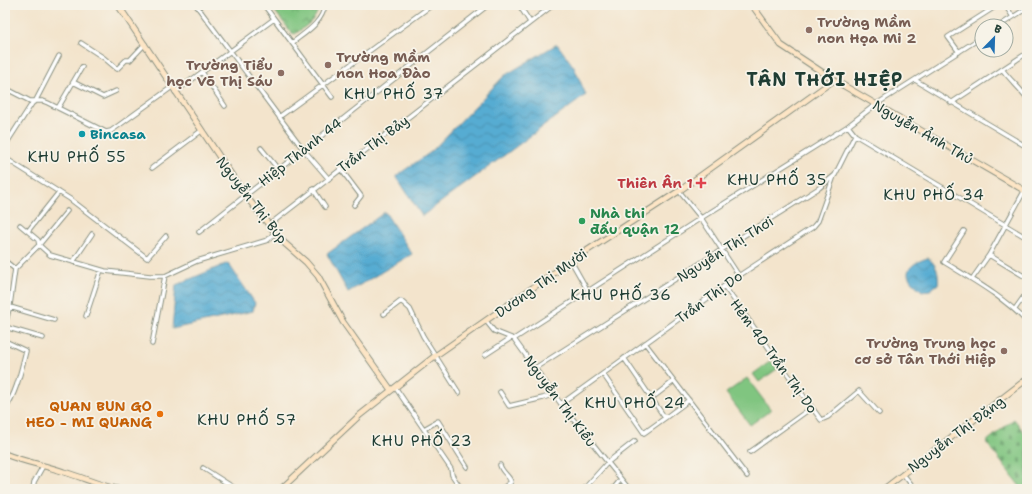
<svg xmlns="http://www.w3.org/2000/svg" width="1032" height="494" font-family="'Shantell Sans',sans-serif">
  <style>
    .grass { fill: #80c580; stroke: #50815a }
    .cemetery { fill: url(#cemetery-stones); stroke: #50815a }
    .park { fill: url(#park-crowns); stroke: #50815a }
    .water { fill: url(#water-waves); stroke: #3a7483 }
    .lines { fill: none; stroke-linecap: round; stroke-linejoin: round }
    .street-casing { stroke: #899080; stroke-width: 5.5 }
    .secondary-casing { stroke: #899080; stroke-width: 7 }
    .street { stroke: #fff; stroke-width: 3.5 }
    .secondary { stroke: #fde5c5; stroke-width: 5 }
    .education-dot { fill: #8d6e63; stroke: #f7f3e8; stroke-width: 1.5 }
    .culture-dot { fill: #0f9aa8; stroke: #f7f3e8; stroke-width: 1.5 }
    .health-dot { fill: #e0444e; stroke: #f7f3e8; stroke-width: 1.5 }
    .leisure-dot { fill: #2e9e5b; stroke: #f7f3e8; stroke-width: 1.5 }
    .food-dot { fill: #e8710a; stroke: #f7f3e8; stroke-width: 1.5 }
    .labels { text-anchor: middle; stroke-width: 3.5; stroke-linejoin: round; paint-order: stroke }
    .education-label { font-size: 14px; font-weight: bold; fill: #785e54; stroke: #f7f3e8; text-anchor: start }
    .street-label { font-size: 14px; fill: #1f3d34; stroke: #f7f3e8 }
    .culture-label { font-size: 14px; font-weight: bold; fill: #0d838f; stroke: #f7f3e8; text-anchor: start }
    .health-label { font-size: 14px; font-weight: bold; fill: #be3a42; stroke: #f7f3e8; text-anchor: end }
    .leisure-label { font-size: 14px; font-weight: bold; fill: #27864d; stroke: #f7f3e8; text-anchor: start }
    .food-label { font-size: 14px; font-weight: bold; fill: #c56008; stroke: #f7f3e8; text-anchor: end }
    .neighbourhood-label { font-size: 15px; letter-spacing: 1px; fill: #1f3d34; stroke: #f7f3e8 }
    .district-label { font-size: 18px; font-weight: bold; letter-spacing: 1px; fill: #1f3d34; stroke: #f7f3e8 }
  </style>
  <defs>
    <pattern id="cemetery-stones" width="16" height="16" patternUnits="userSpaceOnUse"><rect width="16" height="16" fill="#80c580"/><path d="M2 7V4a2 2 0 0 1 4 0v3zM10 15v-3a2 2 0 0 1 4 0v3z" fill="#68a16a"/></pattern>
    <pattern id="park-crowns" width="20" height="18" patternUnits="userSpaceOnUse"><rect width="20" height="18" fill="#80c580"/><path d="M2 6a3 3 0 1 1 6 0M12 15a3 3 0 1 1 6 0" fill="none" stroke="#68a16a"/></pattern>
    <pattern id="water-waves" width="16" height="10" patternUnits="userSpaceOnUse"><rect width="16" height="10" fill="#56acd2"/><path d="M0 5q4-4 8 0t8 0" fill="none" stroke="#478dab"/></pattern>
  </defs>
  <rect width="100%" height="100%" fill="#f7f3e8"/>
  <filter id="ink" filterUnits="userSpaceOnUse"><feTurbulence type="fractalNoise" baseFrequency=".025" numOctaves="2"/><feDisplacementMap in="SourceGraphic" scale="8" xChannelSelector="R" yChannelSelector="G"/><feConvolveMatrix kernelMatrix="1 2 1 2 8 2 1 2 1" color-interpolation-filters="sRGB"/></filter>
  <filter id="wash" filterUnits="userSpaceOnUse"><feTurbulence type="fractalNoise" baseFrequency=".012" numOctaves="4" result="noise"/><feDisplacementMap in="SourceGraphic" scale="16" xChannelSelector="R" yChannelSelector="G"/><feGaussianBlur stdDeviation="0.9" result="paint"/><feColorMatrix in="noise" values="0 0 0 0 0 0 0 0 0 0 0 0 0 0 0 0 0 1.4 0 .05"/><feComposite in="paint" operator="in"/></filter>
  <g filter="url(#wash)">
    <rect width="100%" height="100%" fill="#f3e4cc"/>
    <path class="grass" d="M771 361 777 369 759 382 753 374Z
      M747 378 771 410 750 425 726 393Z"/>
    <path class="cemetery" d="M1014 419 1027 436V489H1022L986 442Z"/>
    <path class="park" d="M270 5H319C317 20 307 25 295 34L292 33Z"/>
    <path class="water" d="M557 44 574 67 586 95 422 216 396 176 431 152 504 76Z
      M385 212 412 254 348 292 327 254Z
      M928 258C937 265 939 273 938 284L930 290 922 291C918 287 912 283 910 279 902 268 920 260 928 258Z
      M228 263 255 303 253 311 172 329 176 285Z"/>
  </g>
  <g filter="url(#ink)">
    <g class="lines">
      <g class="street-casing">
        <path id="street" d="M196 5 303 149 328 178
          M264 5 332 97
          M519 5 530 22
          M1005 5 1013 17
          M999 26 1027 8
          M81 43 104 58 117 69 126 60H130L145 44
          M292 43C306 32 322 23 325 5
          M959 52 948 37 998 5
          M1002 69C1010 80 1019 87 1027 98
          M202 72 225 106
          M915 80 1027 147
          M73 82 103 97 116 91
          M5 88 30 101H43L48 103 106 132 111 131 172 87
          M175 92 274 19
          M5 97 9 90
          M35 102 59 56
          M951 103 1027 53
          M58 108 82 67
          M279 117 432 5
          M848 126 855 135 1027 238
          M6 144 33 102
          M261 148 278 169
          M5 158 70 199 147 258 166 236
          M152 168 201 131
          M340 168 361 196 354 205
          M313 189 325 207
          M679 191 701 218 739 276
          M20 225 38 240 39 245 50 255 105 271 150 276H165L197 261 268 240 274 233
          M269 225 553 5
          M28 231 59 192
          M964 231 944 262C973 280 1004 297 1027 322
          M199 232 488 5
          M989 255 1027 278
          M5 261 15 269
          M571 261 588 291
          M73 262 92 234
          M972 279 989 255 1027 186
          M724 286 821 420 828 417 859 391 879 413
          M10 307 54 320
          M1015 309 1027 292
          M384 314 401 301 410 309 423 336 459 393
          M86 316 101 270
          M486 321 494 331 514 339 561 404 629 489
          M5 325 10 305 15 269 39 245 67 211
          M5 327 43 338
          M514 339 701 218 848 126 875 105 982 37
          M5 341 26 351C21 370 17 392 5 409
          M645 343 747 476
          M152 344 165 276
          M485 355 511 338
          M535 368 819 188 835 175 855 135
          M603 374 644 433 665 418 624 358
          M395 387 451 469 452 475 460 487
          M500 392 509 406 543 398 554 394
          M652 398 674 381
          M561 404 737 277 813 227 818 221 834 176
          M665 418 689 400
          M424 429 438 421 467 467
          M750 452 811 408
          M500 465C502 473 509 475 511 482L502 489
          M203 468 236 489
          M903 474 915 489
          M33 489 34 482 43 466
          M584 489 608 462 635 441
          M613 489 621 479"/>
      </g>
      <g class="secondary-casing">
        <path id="secondary" d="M118 5 245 195 282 241 306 262 318 276 343 322 391 390
          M752 5 781 45 834 80 1027 192
          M5 454C24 462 44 465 64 472 82 477 98 485 117 489
          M281 489 360 415 435 356 571 261 679 191 834 80
          M884 489 1027 379"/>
      </g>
      <use href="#street" class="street"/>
      <use href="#secondary" class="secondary"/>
    </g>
  </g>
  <g class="education-dot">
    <circle cx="809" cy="30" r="4"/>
    <circle cx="328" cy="65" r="4"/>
    <circle cx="281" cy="73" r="4"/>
    <circle cx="1004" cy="351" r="4"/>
  </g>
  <circle class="culture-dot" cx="82" cy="134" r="4"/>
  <path class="health-dot" d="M699 177h4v4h4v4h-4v4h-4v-4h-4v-4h4z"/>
  <circle class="leisure-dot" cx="582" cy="221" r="4"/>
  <circle class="food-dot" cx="160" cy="414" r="4"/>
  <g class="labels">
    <g class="education-label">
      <text x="817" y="27">Trường Mầm<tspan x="817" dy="16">non Họa Mi 2</tspan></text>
      <text x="336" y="62">Trường Mầm<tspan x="336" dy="16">non Hoa Đào</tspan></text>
      <text x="273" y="70" text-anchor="end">Trường Tiểu<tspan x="273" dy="16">học Võ Thị Sáu</tspan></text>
      <text x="996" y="348" text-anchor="end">Trường Trung học<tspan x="996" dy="16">cơ sở Tân Thới Hiệp</tspan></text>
    </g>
    <g class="street-label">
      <text transform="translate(923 132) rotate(30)" y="5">Nguyễn Ảnh Thủ</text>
      <text transform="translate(373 144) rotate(-37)" y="5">Trần Thị Bảy</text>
      <text transform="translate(300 152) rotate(-38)" y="5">Hiệp Thành 44</text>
      <text transform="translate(252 200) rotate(52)" y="5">Nguyễn Thị Búp</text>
      <text transform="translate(725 249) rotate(-32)" y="5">Nguyễn Thị Thơi</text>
      <text transform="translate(541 283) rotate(-35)" y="5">Dương Thị Mười</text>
      <text transform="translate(709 297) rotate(-36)" y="5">Trần Thị Do</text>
      <text transform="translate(774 356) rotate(54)" y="5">Hẻm 40 Trần Thị Do</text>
      <text transform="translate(560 401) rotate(53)" y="5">Nguyễn Thị Kiểu</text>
      <text transform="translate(956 434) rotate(-37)" y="5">Nguyễn Thị Đặng</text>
    </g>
    <g class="culture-label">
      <text x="90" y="139">Bincasa</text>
    </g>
    <g class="health-label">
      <text x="693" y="188">Thiên Ân 1</text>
    </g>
    <g class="leisure-label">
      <text x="590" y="218">Nhà thi<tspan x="590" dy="16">đấu quận 12</tspan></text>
    </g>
    <g class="food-label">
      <text x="152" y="411">QUAN BUN GO<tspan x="152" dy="16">HEO - MI QUANG</tspan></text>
    </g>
    <g class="neighbourhood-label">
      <text x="394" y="99">KHU PHỐ 37</text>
      <text x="77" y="162">KHU PHỐ 55</text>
      <text x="777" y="185">KHU PHỐ 35</text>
      <text x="934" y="200">KHU PHỐ 34</text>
      <text x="621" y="300">KHU PHỐ 36</text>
      <text x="635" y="408">KHU PHỐ 24</text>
      <text x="247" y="425">KHU PHỐ 57</text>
      <text x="422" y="446">KHU PHỐ 23</text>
    </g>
    <g class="district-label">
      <text x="825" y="86">TÂN THỚI HIỆP</text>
    </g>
  </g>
  <rect width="1032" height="494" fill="none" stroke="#f7f3e8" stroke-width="20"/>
  <g transform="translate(994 38) rotate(23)"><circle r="19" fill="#f7f3e8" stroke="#a1aaa0"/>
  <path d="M0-3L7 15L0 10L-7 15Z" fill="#1f6fb2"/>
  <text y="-6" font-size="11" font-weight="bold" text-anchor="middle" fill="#1f3d34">B</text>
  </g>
</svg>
